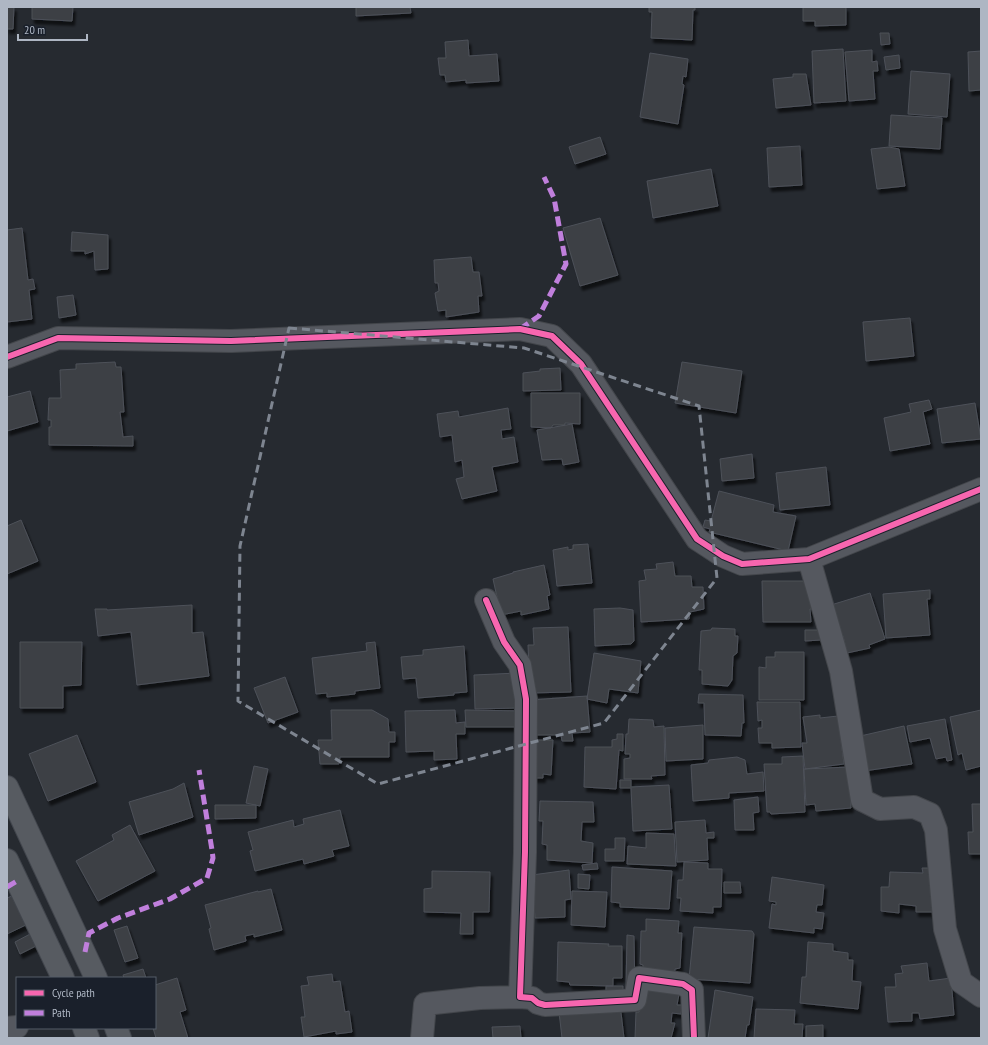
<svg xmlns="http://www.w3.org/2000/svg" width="988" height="1045" font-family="'PT Sans Narrow',sans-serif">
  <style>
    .building { fill: #3d4045; stroke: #4d5159; filter: url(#shadow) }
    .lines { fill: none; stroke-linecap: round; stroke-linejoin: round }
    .minor-casing { stroke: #43464b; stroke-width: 24 }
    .major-casing { stroke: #42464d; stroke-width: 24 }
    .minor { stroke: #55585f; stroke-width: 22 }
    .major { stroke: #575b61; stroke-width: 22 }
    .quiet { stroke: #c07fdc; stroke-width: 5; stroke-dasharray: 10 5; stroke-linecap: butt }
    .cycleway-casing { stroke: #1a202b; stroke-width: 8 }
    .cycleway { stroke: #f766af; stroke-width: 6 }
    .marked { fill: none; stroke: #7e8590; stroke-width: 3; stroke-dasharray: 8 5; stroke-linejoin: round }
  </style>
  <defs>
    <filter id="shadow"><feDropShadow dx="2.5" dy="4.5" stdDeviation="1" flood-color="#0009"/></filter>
  </defs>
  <rect width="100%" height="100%" fill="#262a30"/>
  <path class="building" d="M7 7H14L13 29H7Z
    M32 7H73L72 21 32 19Z
    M356 7H410L411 13 356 16Z
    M649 7H695V10H693L692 40 651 38 652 12H649Z
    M803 7H846V25L815 26V21H803Z
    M880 33H889L890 44 881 45Z
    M468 40 469 56 497 54 499 81 466 83V80L446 82 445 75H440L438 58H446L445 42Z
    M843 49 846 101 814 103 812 51Z
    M872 50V62L877 61 878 71H873L875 99 849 101 845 52Z
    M981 51V90L969 91 968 52Z
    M650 53 688 59 686 77 683 76 682 84 684 85 678 124 640 117Z
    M899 55 900 68 886 70 884 57Z
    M911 71 950 74 947 117 908 114Z
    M793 74H806L811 105 776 108 773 79 793 77Z
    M891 115 942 118 940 149 889 146Z
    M600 137 606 154 575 164 569 147Z
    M800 146 802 185 769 187 767 148Z
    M889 147 899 149 905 186 877 189 871 149Z
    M711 169 718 206 653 218 647 181Z
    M600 218 618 275 580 286 563 228Z
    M22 228 28 280 33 279 35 289 29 290 32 319 7 322V230Z
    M72 232 108 235V269L95 270 94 251 85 254V251H71Z
    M471 257 473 272H479L482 296H478L479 312 446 317V310L438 311 435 293 439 291 438 283H435L434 260Z
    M73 295 76 315 59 318 57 297Z
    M910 318 914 356 866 361 863 322Z
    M115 362 116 367H121L124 412H120L123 437 133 436V446L49 445V427H51V420H48L49 398H61L60 370 76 369V364Z
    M682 362 742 371 736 413 675 403Z
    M560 368 561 390 523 391V373L540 371V369Z
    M30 391 38 422 7 431V397Z
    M531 393H580V424L565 423V425H553L551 428 531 427Z
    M929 400 932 409 923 412 930 444 890 451 884 418 911 412 909 404Z
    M975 403 981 439 942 443 937 409Z
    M508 408 511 429 501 430 502 439 514 437 518 462 492 467 497 491 462 499 456 479 464 477 462 460 455 462 452 435 440 437 437 414 458 411 459 417Z
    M572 424 579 462 563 465 562 459 542 460 537 430Z
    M752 454 754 478 722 481 720 459Z
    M826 467 830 505 780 510 776 473Z
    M719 491 774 505 773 512 796 516 788 551 709 532 710 529 703 527 705 520 711 521Z
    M21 520 38 561 7 574V526Z
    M588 544 592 583 557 586 553 550 568 547V550L573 549V545Z
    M673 562 675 576H691L692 587H703L704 609 690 612 689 619 641 622 639 581 646 580 644 570 657 569 656 564Z
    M544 565 550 595 547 596 549 609 521 615V611L501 615 493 579 513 573V572Z
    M762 581H808L816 609H810L811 622H763Z
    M930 590V599H927L930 635 886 638 883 594Z
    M870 593 885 639 869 645 870 648 847 653 843 636 840 637 831 605Z
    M192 605V633L203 632 209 676 137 685 131 632 98 636 95 609H107V610Z
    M620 608 633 610 634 641 631 644 595 646 594 609Z
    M568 627 571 692 530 693 528 645H534L533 628Z
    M712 628 735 629V636H738L737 653 733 656 732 680 728 686 702 684V670H699L701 631 711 630Z
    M805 630H821V640L805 641Z
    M20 642H82L81 685 63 686V708H20Z
    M375 642 380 688 355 691V694L327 697V693L316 694 312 658 367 651 366 643Z
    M464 646 467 692 454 693V695L418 698 416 678 403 679 401 657 423 655V650Z
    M775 652H804V700H759V667L766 668V657H775Z
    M594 653 641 661 638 693 609 689 607 703 587 699Z
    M518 673 519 708 475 709 474 675Z
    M285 677 298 712 268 723 254 688Z
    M699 694 743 695 744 723H742L741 736 705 735 704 703H698Z
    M587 696 590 732 572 733 573 741H562L561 735H532L530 700Z
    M757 702H800L801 747 772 748V743H759L758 728H762V720L758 721Z
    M331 710H372L388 719 389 732H395V742H389V757H340L339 764H320L318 740H332Z
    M455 710 456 723 465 722V734H456L457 759 434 760V751L406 752 405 711Z
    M465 710 524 711V727H466Z
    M981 710V766L966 770 962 753 958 755 950 717Z
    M820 715V718L838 716 844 764 805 769 802 743H807L803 717Z
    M629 719 653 720 654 727 664 726 665 775 651 776 652 779H624V759L630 758V754H625L626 734H628Z
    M945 719 952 760 947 761 946 757 936 759 930 738 910 742 907 726Z
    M703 725V759L666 761 665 728Z
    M904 726 912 764 864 771 856 737Z
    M617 734H623V751L619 750 616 789 584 787 585 747H612V740L617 739Z
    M77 735 96 782 48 801 29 754Z
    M534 740H553L551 775 543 774V778H532Z
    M803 756 805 812 771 814 770 812H767L764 764H782V757Z
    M737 757 745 760 747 774 763 772 764 791 729 793V798L693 801 691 765 708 763 709 760Z
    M254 766 268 769 260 806 246 803Z
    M849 767 851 808 816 811 815 804 806 805 804 769Z
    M620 780H631V787L669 785 672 829 633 831 631 788H620Z
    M184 783 193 817 139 835 129 802 173 789Z
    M758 797 759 812 753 813 754 830H735L734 800Z
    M540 801 593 802 594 822H582L581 841 593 843 592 863 547 860V845L542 844 543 821H539Z
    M972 804H981V854H969L968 832H973Z
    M215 805H256V818L215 819Z
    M340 810 349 846 332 850 334 856 304 864 303 859 255 871 250 851 253 850 248 832 293 820 294 827 304 824 303 819Z
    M705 820 706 833 714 832V838H707L708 860 677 862 675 822Z
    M130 825 155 871 98 901 76 861 114 840 112 835Z
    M646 833 674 834 676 866 627 864 628 846 646 848Z
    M615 838H625L624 861H605V849H615Z
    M684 862 708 863V869H722L721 907H713V913L680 911 681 898H677L678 880H683Z
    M597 863 598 869 583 870 582 865Z
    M612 867 672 871 669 909 620 907V903L611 902Z
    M922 868H929L934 912H916V906L899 904V913L881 911V887H889L890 872 923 873Z
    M569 870 571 899 565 900V917L535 918 532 875Z
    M432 871 490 872 489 912H473V934H460L461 913 424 912V889L432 888Z
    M578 874 590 875 589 889 578 888Z
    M772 877 824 885 822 905H817L816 912 824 913 822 929 814 928V933L769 928 772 904 776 905V902L769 901Z
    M724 882H740L741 893H724Z
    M271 889 282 930 254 937V934L245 936 246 941 214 950 209 929 211 928 205 905 258 891V892Z
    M572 891 607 892 605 927 571 925Z
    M17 894 30 923 7 934V898Z
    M646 919 679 921 678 933H682L680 968 675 969 674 980 643 977V965L640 964 641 931H646Z
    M127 926 138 958 125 962 114 930Z
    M694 927 752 931 754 934 750 983 689 979Z
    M32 933 38 945 20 954 15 942Z
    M627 935 634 936 635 999 606 998V986H623V991L626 990Z
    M558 942 609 944 608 946H622V978H613V986L570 985 569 982 557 981Z
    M808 942 833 944V951L848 953V960H853L852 981 861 982 858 1009 800 1003 802 977H806Z
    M927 963 929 981 951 978 954 1015 920 1019 919 1013H912V1021L888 1022 885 987H896L895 974 903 973 901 966Z
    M143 969 146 978H124L123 975Z
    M332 974 333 982 340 981 345 1012 349 1011 352 1032 336 1034V1031L304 1037 301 1017H305L301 986 309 985 307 977Z
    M177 978 186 1010 180 1012 188 1038H156L153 1028H155V985Z
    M641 984 680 989 677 1005H682L681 1014 672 1013 671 1023H675L671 1038H635L636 1012H639Z
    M715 990 753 997 749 1025H747L745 1038H708Z
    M620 1004 624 1038H562L559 1012Z
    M756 1009 795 1010 794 1024H803L802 1038H754Z
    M823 1025V1038H806V1026Z
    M520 1026 521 1038H493L492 1027Z"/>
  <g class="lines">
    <g class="minor-casing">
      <path id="minor" d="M7 357 58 338 231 341 520 329 552 336 581 364 697 539 723 556 742 564 809 559 981 489
        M809 559 841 671 862 800 880 809 914 807 930 814 936 830 945 929 961 982 981 996
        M486 600 504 642 520 665 526 699 525 852 520 997 532 998 538 1003 545 1005 635 1000 639 978 683 984 692 990 694 1038
        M7 1028 17 1027
        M422 1038 425 1004 480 998 520 997"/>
    </g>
    <g class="major-casing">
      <path id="major" d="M7 787 96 978
        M7 860 63 978
        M84 1028 88 1038
        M116 1028 120 1038"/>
    </g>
    <use href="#minor" class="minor"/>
    <use href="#major" class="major"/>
    <path class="quiet" d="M520 329 539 316 566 264 554 198 544 177
      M7 887 17 881
      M85 952 89 933 118 918 170 899 207 878 213 858 212 850 199 770"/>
    <g class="cycleway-casing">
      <path id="cycleway" d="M7 357 58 338 231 341 520 329 552 336 581 364 697 539 723 556 742 564 809 559 981 489
        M486 600 504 642 520 665 526 699 525 852 520 997 532 998 538 1003 545 1005 635 1000 639 978 683 984 692 990 694 1038"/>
    </g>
    <use href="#cycleway" class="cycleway"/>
  </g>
  <path class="marked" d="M289 328 524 348 699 406 717 578 604 723 378 784 238 701 240 546Z"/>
  <rect width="988" height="1045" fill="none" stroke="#aeb6c3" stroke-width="16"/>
  <rect x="16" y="977" width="140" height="52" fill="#1a202b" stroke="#555c68"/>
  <rect x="24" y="990" width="20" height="6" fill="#f766af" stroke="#555c68"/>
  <text x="52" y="997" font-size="12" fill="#aeb6c3">Cycle path</text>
  <rect x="24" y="1010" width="20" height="6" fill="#c07fdc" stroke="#555c68"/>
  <text x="52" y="1017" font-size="12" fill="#aeb6c3">Path</text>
  <path d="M18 34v6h69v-6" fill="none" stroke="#aeb6c3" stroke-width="2"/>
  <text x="24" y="34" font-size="12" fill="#aeb6c3" stroke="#1a202b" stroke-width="3" paint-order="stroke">20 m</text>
</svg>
